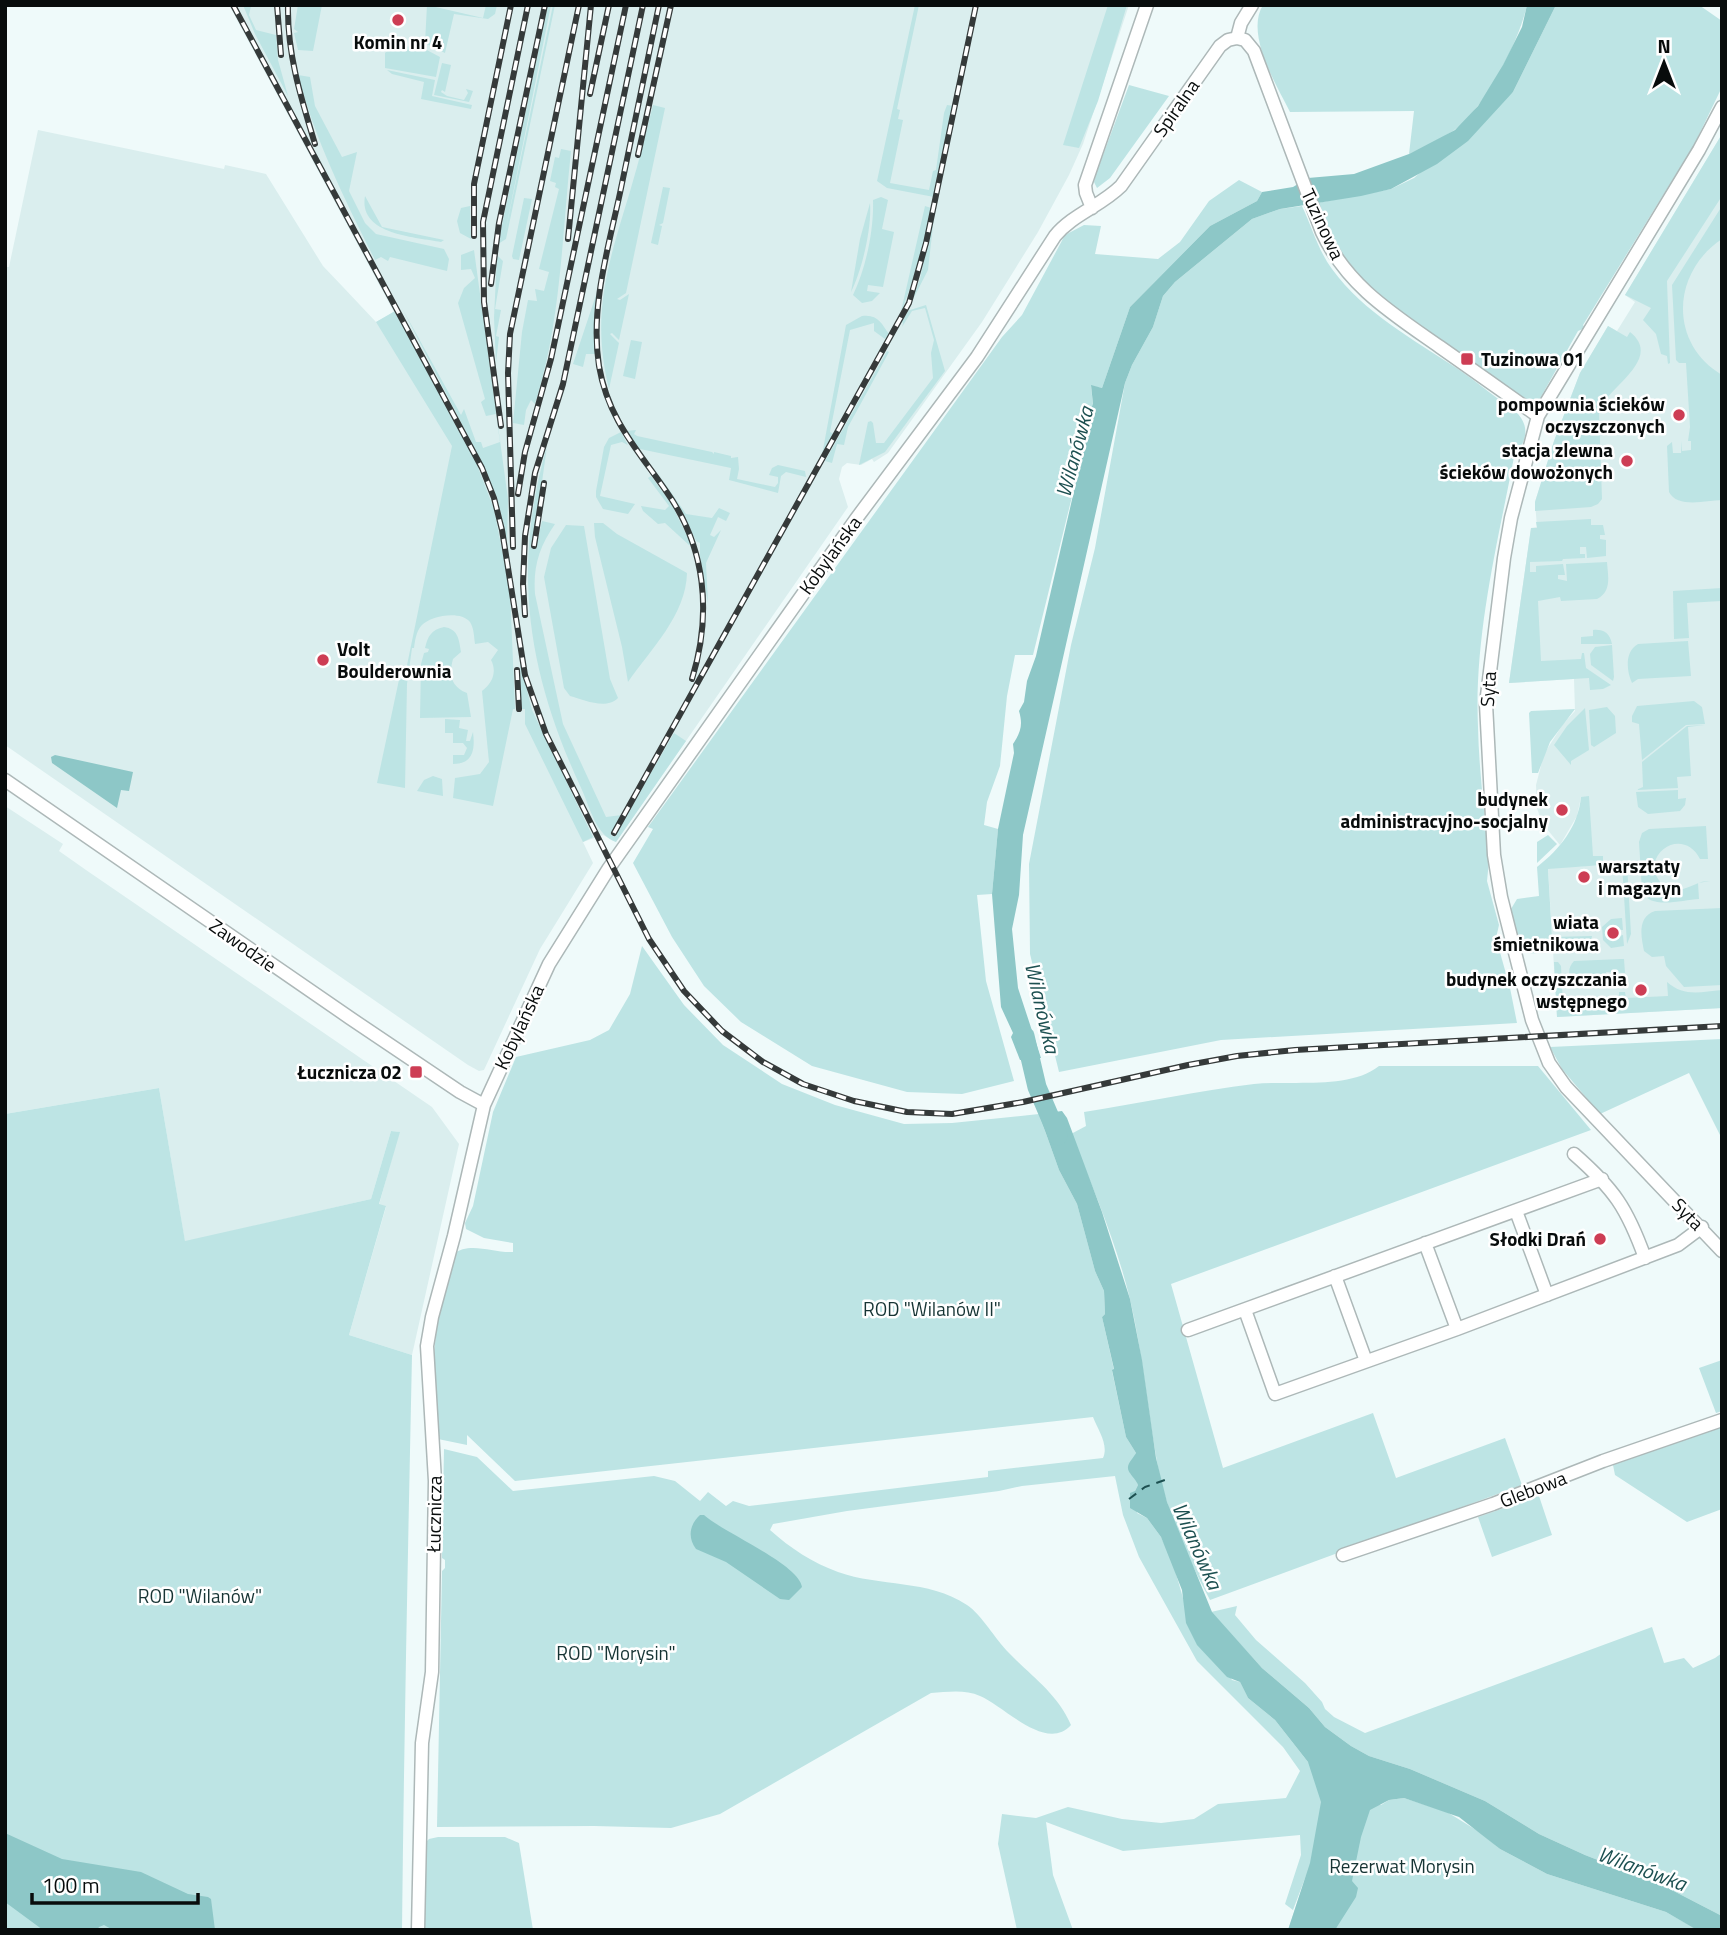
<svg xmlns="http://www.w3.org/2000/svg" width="1727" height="1935" font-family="'Titillium Web',sans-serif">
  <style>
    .built { fill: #daeeee }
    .green { fill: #bde4e4 }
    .water { fill: #8dc7c7 }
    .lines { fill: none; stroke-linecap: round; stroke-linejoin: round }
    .river { stroke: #8dc7c7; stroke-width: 19 }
    .ferry { stroke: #1d5051; stroke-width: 2; stroke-dasharray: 9 7; stroke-linecap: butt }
    .minor-casing { stroke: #adb8b8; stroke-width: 15 }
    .minor { stroke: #fff; stroke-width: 12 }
    .rail-casing { stroke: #353a3a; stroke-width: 6 }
    .rail { stroke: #fff; stroke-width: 3.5; stroke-dasharray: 10; stroke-linecap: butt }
    .poi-dot { fill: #cd3d54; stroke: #fff; stroke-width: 2.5 }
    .labels { text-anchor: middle; stroke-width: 5; stroke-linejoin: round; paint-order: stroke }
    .poi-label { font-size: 19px; font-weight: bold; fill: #080c0c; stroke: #fff; text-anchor: end }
    .street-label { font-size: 19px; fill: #080c0c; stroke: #fff }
    .park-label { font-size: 19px; fill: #163434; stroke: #fff }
    .water-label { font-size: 21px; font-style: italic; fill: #1d5051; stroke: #fff }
  </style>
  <rect width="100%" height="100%" fill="#effafa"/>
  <path class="built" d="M229 5H1129L1083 144 1069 175 1038 232 982 322 888 453 874 462 872 459 861 465 847 463 842 467 839 479 848 507 616 842 603 835 583 842 593 863 540 949 484 1070 479 1071 468 1065 5 745V267H9L38 130 224 169 225 165 266 174 323 266 343 287 376 322 394 312Z
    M1722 134V1008L1557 1017 1548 868 1603 865V857H1593L1581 797 1577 816 1560 845 1542 823 1537 808 1536 785 1544 754 1563 724 1575 711 1574 679 1509 683 1531 528 1537 527 1535 502 1554 441 1580 373 1608 326 1617 331 1635 302 1625 295Z
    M5 806 63 844 59 851 86 870 432 1107 459 1144 412 1355 349 1335 386 1207 379 1205 399 1132 391 1131 371 1199 185 1242 159 1088 5 1114Z"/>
  <path class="green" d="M243 5 251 6 249 15 256 30 276 35 278 60 288 96 255 34Z
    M298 5H322L313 51 298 50 294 33 298 32 294 29Z
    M427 5 483 18 486 5H497L495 14 488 19 454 14 445 53 425 43Z
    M548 5H551L504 238 553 5H555L506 239 498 244Z
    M915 5H919L897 109 900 110 898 119 903 120 890 183 929 190 933 171 936 170 944 113 947 105 954 106 934 197 887 188 877 181Z
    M1108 5H1127L1098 101 1079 148 1063 145Z
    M1263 5H1527C1519 42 1484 110 1453 131 1439 140 1423 147 1409 154L1414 111 1290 112C1276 84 1245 34 1263 5Z
    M1556 5H1699L1722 21V87L1694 145 1583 325 1585 328 1578 331 1538 402 1530 403 1383 299 1354 274 1333 246 1317 203 1391 189 1414 178 1513 92Z
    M394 45 423 48 440 57 436 77 385 68V53Z
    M442 63 451 65 445 92 442 90 441 92 447 96 464 100 468 93 466 89 473 91 469 102 434 95Z
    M387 70 435 80 432 96 472 105 471 109 421 99 424 82 392 74Z
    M298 75 310 77 315 106 342 157 357 152 349 191 365 223 376 234 444 249 449 259 447 271 390 257 388 261 381 257 375 260C345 200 315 140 298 75Z
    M1129 85 1169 96 1110 178 1097 188 1094 182 1096 174Z
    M653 105 665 108 626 293 617 299 620 300 629 294 619 340 612 333 610 334 619 343 609 389C590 312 609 262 631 188 639 161 646 133 653 105Z
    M1722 134V196L1667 281 1670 363 1668 364 1667 356 1661 354 1656 334 1643 320 1651 308 1625 295Z
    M561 149 571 151C562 235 561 323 535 404L531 400 526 410 524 425 513 423 522 332 528 300 537 301 535 289 544 291 549 272 539 269 559 189 555 187 556 183 550 181 555 157 559 158Z
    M1239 180 1262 192 1257 201 1210 226 1130 307 1102 388 1091 386 1093 405 1084 427 1083 452 1033 655H1015L1007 696 1000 766 987 802 984 825 998 829 992 894 977 895 986 981 1014 1081 962 1094 907 1092 812 1066 741 1022 704 986 672 937 633 863 653 829 648 827 1002 337 1022 315 1065 235 1084 225 1101 226 1095 254 1158 259 1180 242 1209 201Z
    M663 187 670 188 663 223 659 225 662 226 658 245 651 243Z
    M365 196 382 227 444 240 441 242C416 237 358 235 365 196Z
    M881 197 888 200 882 229 894 232 883 287 868 285 867 291 880 293 872 301 862 303 853 295C866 268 874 230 873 200Z
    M524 198 532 199 519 260 513 259 512 256Z
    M870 203C872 228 862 270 851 292L860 239Z
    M470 206 471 239 460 233 457 221 461 208Z
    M925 206 931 208 919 263 900 316Z
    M1302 206C1312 227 1318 250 1332 269 1364 313 1413 339 1458 369 1478 383 1498 399 1518 414 1531 429 1525 443 1514 457 1497 546 1474 636 1478 727 1479 772 1485 816 1489 861L1487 881 1499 925 1496 938 1510 988 1517 1023 1221 1040 1059 1072 1030 954 1029 864 1071 645 1095 548 1125 383 1132 365 1153 327 1163 296 1175 282 1252 219 1280 209Z
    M1722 206V239C1672 272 1668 343 1722 375V500C1704 501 1677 508 1669 492L1667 446 1672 442 1673 453H1681L1682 441V451L1691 450V441H1688L1690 427 1686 363H1679L1676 360 1672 285Z
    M935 208 928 270 907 311 926 305 945 371 885 452 859 465 868 422 871 421 873 423 876 443H884L933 378 931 353 934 340 925 308 912 311 902 327 903 323 901 321 920 279Z
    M474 250 508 499 507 543 501 513 487 473 402 308 461 415 464 409 476 442H481L483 448 500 442 496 414 486 416 481 402 485 399 458 303 464 288 475 278 471 269 461 270V255Z
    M497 255 503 261 495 309 501 310 496 336 499 337 496 363 494 318Z
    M599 286 595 318V354H586L583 367 573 364Z
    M395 311 474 457 494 509 510 591 515 709H513L493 806 453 798 455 778 480 774 489 762 482 691C493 683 497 671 491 660L498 650 488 642 475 644C474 637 474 628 470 622 460 610 430 616 421 626 416 632 415 641 414 648H412L407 684 405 788 377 783 400 675H405L452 446 376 322Z
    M862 316C878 314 881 323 889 334L885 339 874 331V323L850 330 830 432 834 434 822 455 846 325Z
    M1608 326 1627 337 1630 332C1664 359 1607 387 1599 411L1602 499 1598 504 1591 507 1535 511V502L1554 441 1580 373Z
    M631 340 642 342 635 379 623 376Z
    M887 351 889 352 848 427 844 445 837 444 832 463 825 461Z
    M636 430 634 434 637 436 712 452 714 454V452L731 456V458L738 457 739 469 737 479 775 487 778 483V477L769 475 772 468 778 465 805 471 806 477 786 472 781 476 778 493 729 480 731 468 640 449 639 452 626 431Z
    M621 432 628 445 622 442 611 445 600 496 635 504 628 514 603 509 596 497V491L604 447 609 438Z
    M547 446 533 547H536L542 521 555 524C539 547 533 567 535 594L563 724 606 817 622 815 611 835 614 837 674 733 686 741 616 842C596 835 590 808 582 790 528 674 511 571 547 446Z
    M657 472 686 514 712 518 719 508 730 513 726 521 718 517 710 535 714 537 721 530 706 563 708 603 700 558V543L696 541 679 506Z
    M651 476 671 503 691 544 689 545 665 523 658 524 643 511 641 506 665 510 669 506 648 478Z
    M1591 519V525H1603L1605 535H1600V539L1606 540V556L1587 558 1586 547H1580V554H1585V558L1563 559 1562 561 1530 562V572H1536V566L1563 564 1565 575H1558V579L1567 581 1566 564 1607 562C1608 576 1612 592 1597 599L1561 601 1560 597 1538 601 1541 661 1581 659 1582 653H1584L1586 668 1611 685 1603 689 1590 690 1589 678 1509 683 1531 528H1537L1536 522Z
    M594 523H603L617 534 687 573C686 615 651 649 628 682L622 647 595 537Z
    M566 525 584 526 610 679 618 698C606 710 584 700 570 696L564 688 544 577 551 548Z
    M1722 588 1721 601 1687 603 1689 638 1674 639 1673 591Z
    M444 627C458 629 459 639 461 652L453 659C449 674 450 686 467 693L471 717 420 718 421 664 424 653 428 652 429 649 425 648C428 636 431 630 444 627Z
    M1593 630C1603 629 1610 633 1612 644H1581V637L1593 636Z
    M1688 641 1691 676 1638 679 1632 683C1626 670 1625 651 1638 644Z
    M1612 645 1614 677 1613 681 1591 665 1590 654 1595 647Z
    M520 662 532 710 593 837 583 842 525 724V709H521Z
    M1694 701 1702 707 1705 724 1686 725 1642 760 1639 724 1632 722V716L1637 706Z
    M1607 707 1615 716 1616 733 1594 747 1591 745 1589 710Z
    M1585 708 1589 750 1571 761V765L1554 745 1567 726Z
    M1575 709 1550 742 1538 773H1532L1529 713 1531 711Z
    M445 719 460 720 459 728 468 730 466 741H470L473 732C475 748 474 764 453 764V755H464L467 748 463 743H453V733H445Z
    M1705 725 1688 727 1691 776 1677 777 1678 788 1636 790 1643 787 1642 762 1687 726Z
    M433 776 442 779 443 796 417 791 424 780Z
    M1678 790V799L1686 798 1685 805 1680 811 1648 814 1638 807 1636 792Z
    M1589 796 1593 856H1603V865L1548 869 1552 937 1592 936C1591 941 1591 943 1588 947 1581 953 1536 954 1526 953L1519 947 1511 909 1517 899 1539 896 1537 867C1560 849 1578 827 1581 797Z
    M1706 826 1708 859H1700C1689 836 1661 840 1654 864 1654 880 1667 894 1683 889 1694 886 1698 881 1710 881L1698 883 1699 899C1682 900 1649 910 1642 891L1639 842 1642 833 1649 829Z
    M1548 835 1557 844 1537 863V842Z
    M1622 864H1627L1631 934 1627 944Z
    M1722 908V985L1684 987 1666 966 1664 956 1652 957 1644 951C1641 936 1637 917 1655 911Z
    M1622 918 1623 930H1608L1609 939 1623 935 1624 946 1611 948 1603 940 1602 927 1611 919Z
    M642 946 684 1005 723 1045 782 1084 835 1105 904 1124 952 1123 1039 1114 1059 1170 1077 1204 1095 1271 1104 1291 1105 1314 1102 1317 1114 1370 1112 1371 1126 1437 1136 1453 1130 1473 1136 1478 1138 1485 1135 1491 1137 1513 1147 1518 1161 1537 1172 1560 1183 1598 1232 1680 1240 1682 1248 1698 1275 1720 1308 1762 1381 1805 1389 1800 1404 1798 1447 1812 1481 1833 1500 1849 1547 1874 1666 1912 1698 1930H1288L1307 1873 1293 1910 1285 1904 1301 1855 1300 1835 1123 1851 1046 1822 1053 1875 1073 1930H1017L998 1844 1002 1814 1036 1818 1068 1807 1122 1819 1161 1823 1194 1819 1218 1804 1286 1798 1300 1771 1283 1747 1197 1661 1139 1557 1123 1515 1115 1476 1022 1486 999 1491 847 1511 773 1524 770 1530C790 1548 813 1563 838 1572 880 1587 928 1579 967 1605 982 1615 995 1639 1009 1653 1032 1677 1057 1693 1071 1725 1046 1753 1003 1705 980 1696 965 1689 947 1692 931 1693L720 1814 671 1828 594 1826 437 1827 442 1571 445 1568V1560L442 1558 444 1449 477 1457 513 1491 654 1476 675 1481 700 1501 708 1492 726 1506 733 1501 749 1506 988 1477V1471L1103 1458C1109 1445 1098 1430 1093 1417L515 1481 467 1435V1445L438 1439 434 1353 437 1325 453 1254C470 1241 493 1253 513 1252V1243L484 1238 466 1229 465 1223 473 1206 493 1112 516 1057 590 1040 609 1030 630 994Z
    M1621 959H1624L1625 973 1606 972 1607 979 1625 976V980L1622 981 1579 983 1574 982C1567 976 1568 967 1574 961Z
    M1554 962H1558L1561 966 1563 1005 1602 1003 1609 999H1619V992H1625L1626 998 1668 996 1667 982C1684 997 1700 992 1722 990V1008L1557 1017Z
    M1722 1039V1139L1689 1073 1600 1114 1562 1069 1550 1047Z
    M1379 1066H1538L1591 1130 1171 1284 1223 1468 1373 1413 1396 1478 1505 1438 1522 1485 1210 1600C1186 1555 1164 1507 1156 1456 1147 1404 1142 1351 1130 1299 1116 1242 1093 1188 1071 1134L1086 1126 1084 1112C1141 1103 1198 1091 1254 1084 1292 1080 1349 1090 1379 1066Z
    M159 1088 185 1241 371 1199 391 1131 400 1132 379 1204 386 1206 349 1335 412 1355C408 1547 404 1738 402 1930H5V1114Z
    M1722 1360V1411L1716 1413 1699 1368Z
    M1722 1425V1509L1687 1522 1615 1475 1613 1465Z
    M1539 1496 1552 1535 1492 1557 1478 1517Z
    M1237 1606 1235 1615 1256 1640 1305 1683 1322 1702 1325 1709 1334 1717 1365 1733 1652 1627 1664 1663 1684 1658 1693 1668 1715 1658 1722 1653V1916L1662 1885 1585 1855 1539 1834 1485 1801 1410 1769 1369 1756 1351 1746 1325 1727 1309 1708 1262 1668 1211 1612Z
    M438 1837H505L519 1843 533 1930H423L425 1843 429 1839Z"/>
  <path class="water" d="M1527 5H1556L1513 92 1468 141 1437 164 1391 189 1361 196 1280 209 1252 219 1175 282 1163 296 1153 327 1132 365 1125 383 1023 835 1019 895 1012 929 1018 988 1041 1058 1020 1060 1011 1037 1013 1033 1001 1007 992 894 998 829 1014 753 1013 744C1021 732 1023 725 1019 711L1024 702 1027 681 1036 656 1083 452 1084 427 1093 404 1091 385 1102 388 1130 307 1210 226 1257 201 1262 192 1293 187 1308 178 1354 174 1409 154 1455 130 1478 106 1503 65 1522 27Z
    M55 755 133 772 129 791 121 790 117 808 52 763 51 757Z
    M1062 1111 1067 1118 1102 1212 1130 1299 1142 1360 1156 1458 1167 1502 1212 1612 1262 1668 1309 1708 1325 1727 1351 1746 1369 1756 1410 1769 1485 1801 1539 1834 1585 1855 1662 1885 1722 1916V1930H1697L1666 1912 1547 1874 1500 1849 1459 1817 1404 1798 1389 1800 1370 1810 1361 1837 1352 1881 1358 1888 1356 1897 1335 1930H1288L1310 1863 1321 1802 1308 1762 1275 1720 1248 1698 1240 1682 1227 1677 1197 1645 1186 1623 1182 1590 1161 1537 1147 1518 1130 1508V1493L1135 1491 1138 1485C1136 1478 1127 1473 1128 1467 1128 1463 1134 1457 1136 1453L1126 1437 1112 1370 1114 1369 1102 1317 1105 1314 1104 1291 1095 1271 1077 1204 1059 1170 1039 1114Z
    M700 1515H704C724 1533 799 1564 802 1587L789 1600 780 1599 726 1562 696 1549C687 1537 690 1524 700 1515Z
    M5 1833 62 1859 141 1872 188 1894 208 1897 211 1899 215 1930H113L104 1925 99 1927 97 1930H43L5 1902Z"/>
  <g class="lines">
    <path class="river" d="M1025 1036 1037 1087 1058 1136"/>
    <path class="ferry" d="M1129 1499 1145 1487 1165 1480"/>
    <g class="minor-casing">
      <path id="minor" d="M1237 38 1245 40 1254 51 1322 232C1347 286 1393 314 1440 347 1473 370 1505 393 1538 416
        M1237 38 1241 23 1252 5
        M1722 107 1699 150 1538 416 1511 518 1504 558 1486 704 1494 855 1501 897 1532 1020 1549 1063 1566 1087 1722 1251
        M1092 208 1086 193 1085 185 1147 5
        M5 780 350 1018 460 1092 484 1105
        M1574 1154C1614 1189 1627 1208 1645 1258
        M1516 1211 1547 1295
        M1425 1243 1457 1329
        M1335 1276 1366 1361
        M1245 1310 1275 1394 1457 1329 1678 1245 1702 1227
        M1188 1330 1602 1179
        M1343 1555 1493 1504 1603 1461 1722 1420
        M418 1930 422 1743 432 1672 435 1481 427 1346 432 1317 454 1236 484 1105 549 964 609 868 856 519 977 357 1055 236C1073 214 1101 206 1121 186L1220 46 1228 40 1237 38"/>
    </g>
    <use href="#minor" class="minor"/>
    <g class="rail-casing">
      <path id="rail" d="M233 5 482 468 494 498 502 530 525 675 546 734 649 939 684 991 722 1031 763 1062 803 1084 854 1101 907 1112 952 1114 1023 1102 1188 1065 1237 1056 1295 1050 1722 1026
        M277 5 281 55
        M288 5C287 54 301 98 315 144
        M659 5C646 68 633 130 620 193 608 249 590 308 599 366 608 419 637 449 666 491 706 547 712 614 692 679
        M590 94 609 5
        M638 155 671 5
        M474 236V184L511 5
        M568 239 591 5
        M491 284 499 223 545 5
        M501 426 484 302 483 222 528 5
        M518 494 525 452 551 359 626 5
        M534 546 544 483
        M513 547 508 373 510 334 579 5
        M525 615 523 584 525 536 535 473 563 384 643 5
        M517 670 519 709
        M614 833 909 303 926 243 976 5"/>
    </g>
    <use href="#rail" class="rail"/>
  </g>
  <g class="poi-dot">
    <circle cx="398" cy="20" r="7"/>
    <rect x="1460" y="352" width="14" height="14" rx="3.5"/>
    <circle cx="1679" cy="415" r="7"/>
    <circle cx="1627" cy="461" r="7"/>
    <circle cx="323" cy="660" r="7"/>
    <circle cx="1562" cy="810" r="7"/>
    <circle cx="1584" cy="877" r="7"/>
    <circle cx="1613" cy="933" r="7"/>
    <circle cx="1641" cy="990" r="7"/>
    <rect x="409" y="1065" width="14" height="14" rx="3.5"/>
    <circle cx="1600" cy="1239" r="7"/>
  </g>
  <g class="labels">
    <g class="poi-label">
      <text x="398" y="49" text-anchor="middle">Komin nr 4</text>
      <text x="1481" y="366" text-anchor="start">Tuzinowa 01</text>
      <text x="1665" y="411">pompownia ścieków<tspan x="1665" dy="22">oczyszczonych</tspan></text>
      <text x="1613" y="457">stacja zlewna<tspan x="1613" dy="22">ścieków dowożonych</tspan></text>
      <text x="337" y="656" text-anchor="start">Volt<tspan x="337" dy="22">Boulderownia</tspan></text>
      <text x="1548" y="806">budynek<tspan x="1548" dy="22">administracyjno-socjalny</tspan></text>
      <text x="1598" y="873" text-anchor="start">warsztaty<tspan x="1598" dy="22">i magazyn</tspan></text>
      <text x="1599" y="929">wiata<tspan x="1599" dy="22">śmietnikowa</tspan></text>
      <text x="1627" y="986">budynek oczyszczania<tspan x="1627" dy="22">wstępnego</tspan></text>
      <text x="402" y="1079">Łucznicza 02</text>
      <text x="1586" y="1246">Słodki Drań</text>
    </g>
    <g class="street-label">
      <text transform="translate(1176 108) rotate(-55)" y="7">Spiralna</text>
      <text transform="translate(1323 224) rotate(65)" y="7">Tuzinowa</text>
      <text transform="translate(830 555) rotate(-54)" y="7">Kobylańska</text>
      <text transform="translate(1488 689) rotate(-86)" y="7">Syta</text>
      <text transform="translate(243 945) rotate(35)" y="7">Zawodzie</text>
      <text transform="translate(519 1027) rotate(-65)" y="7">Kobylańska</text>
      <text transform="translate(1688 1214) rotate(46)" y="7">Syta</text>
      <text transform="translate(1533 1489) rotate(-21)" y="7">Glebowa</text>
      <text transform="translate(434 1514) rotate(-89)" y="7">Łucznicza</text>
    </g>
    <g class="park-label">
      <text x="932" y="1316">ROD "Wilanów II"</text>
      <text x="200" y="1603">ROD "Wilanów"</text>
      <text x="616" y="1660">ROD "Morysin"</text>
      <text x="1402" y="1873">Rezerwat Morysin</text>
    </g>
    <g class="water-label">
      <text transform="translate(1075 452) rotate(-75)" y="7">Wilanówka</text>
      <text transform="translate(1042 1008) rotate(77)" y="7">Wilanówka</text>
      <text transform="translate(1197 1546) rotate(66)" y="7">Wilanówka</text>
      <text transform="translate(1642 1869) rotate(20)" y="7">Wilanówka</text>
    </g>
  </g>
  <rect width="1727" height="1935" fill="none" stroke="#080c0c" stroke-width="14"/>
  <g transform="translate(1664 63)" stroke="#ffffff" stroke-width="5" paint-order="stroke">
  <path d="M0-5L12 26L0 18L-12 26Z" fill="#080c0c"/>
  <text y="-10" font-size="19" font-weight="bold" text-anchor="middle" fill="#080c0c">N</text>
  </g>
  <path d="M32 1893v10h166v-10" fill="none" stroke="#080c0c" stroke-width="3.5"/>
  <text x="42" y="1893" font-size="21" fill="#080c0c" stroke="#ffffff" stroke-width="5" paint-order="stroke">100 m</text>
</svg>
